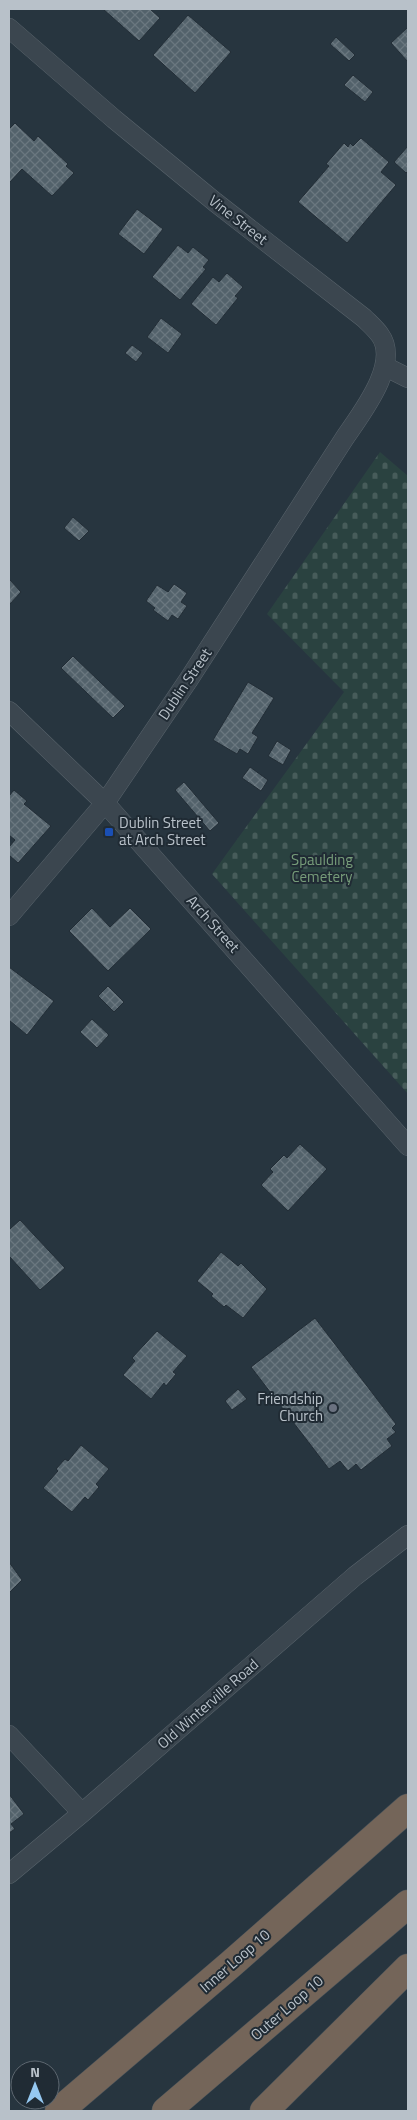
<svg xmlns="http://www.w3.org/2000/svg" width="417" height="2120" font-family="'Titillium Web',sans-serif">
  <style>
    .cemetery { fill: url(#cemetery-stones) }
    .building { fill: url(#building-cross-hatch); stroke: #222d36 }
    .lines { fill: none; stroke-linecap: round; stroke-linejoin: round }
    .minor-casing { stroke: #59646c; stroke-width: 20 }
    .motorway-casing { stroke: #465159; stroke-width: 29 }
    .minor { stroke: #3b464f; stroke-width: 19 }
    .motorway { stroke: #746559; stroke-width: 28 }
    .transit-dot { fill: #1a4fb4; stroke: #202b34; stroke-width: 2 }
    .worship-dot { fill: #6b7280; stroke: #202b34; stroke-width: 2 }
    .labels { text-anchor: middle; stroke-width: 4; stroke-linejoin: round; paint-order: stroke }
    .street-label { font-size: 15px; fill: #b8c1c9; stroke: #202b34 }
    .poi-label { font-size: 15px; fill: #b8c1c9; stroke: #202b34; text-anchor: start }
    .park-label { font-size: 15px; fill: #779d7a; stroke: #202b34 }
  </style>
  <defs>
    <pattern id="cemetery-stones" width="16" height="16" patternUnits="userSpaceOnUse" patternTransform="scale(1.25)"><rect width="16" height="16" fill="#2a4240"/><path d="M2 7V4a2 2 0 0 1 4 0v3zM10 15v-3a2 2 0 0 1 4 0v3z" fill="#475c5a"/></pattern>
    <pattern id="building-cross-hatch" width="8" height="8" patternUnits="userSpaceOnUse" patternTransform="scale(1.25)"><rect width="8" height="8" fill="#53626b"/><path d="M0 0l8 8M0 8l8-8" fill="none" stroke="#6a777f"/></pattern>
  </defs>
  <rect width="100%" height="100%" fill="#27353f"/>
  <path class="cemetery" d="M380 452 408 476V1094L212 874 344 692 267 614Z"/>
  <path class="building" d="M103 9H150L160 18 139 41Z
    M188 15 231 52 195 93 153 55Z
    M408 27V62L391 43Z
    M336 37 355 55 349 61 330 44Z
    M353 75 373 92 365 102 344 85Z
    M15 123 34 141 38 136 68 164 66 166 74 173 52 196 22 169 10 182 9 181V129Z
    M361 138 389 162 381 172 396 185 347 243 298 202 329 166 326 164 344 143 348 147 350 143 353 146Z
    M408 146V171L406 173 394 162Z
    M137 209 163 229 144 254 118 234Z
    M178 245 188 253 193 247 209 260 203 267 206 269 180 300 152 277Z
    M227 273 243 287 235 296 238 298 216 325 191 304 213 277 219 282Z
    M161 318 182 334 168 353 147 337Z
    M132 345 143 353 136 362 125 353Z
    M73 517 89 531 79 541 64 528Z
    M9 579 21 592 9 605Z
    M174 584 187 593 181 602 187 606 178 619 172 615 168 621 153 610 155 608 146 601 157 585 168 592Z
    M73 656 125 706 113 718 61 668Z
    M248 682 274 698 252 733 258 737 248 754 240 749 237 754 213 740Z
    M277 741 291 750 283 765 268 756Z
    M250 767 268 780 261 791 242 778Z
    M184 782 219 823 210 831 175 790Z
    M14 790 27 801 24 804 51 826 18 863 9 855V847L15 840 9 835V796Z
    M92 908 110 927 130 908 151 929 108 971 69 931Z
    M9 967 54 1001 27 1035 9 1020Z
    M108 986 124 1002 114 1012 98 996Z
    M92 1019 109 1035 97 1048 80 1032Z
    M300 1144 327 1169 288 1211 261 1185 273 1172 270 1169 284 1155 287 1158Z
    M20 1220 65 1268 40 1290 9 1256V1230Z
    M221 1252 238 1266 241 1263 267 1289 243 1318 226 1305 224 1307 211 1296 213 1294 197 1281Z
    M315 1318 396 1424 392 1428 396 1432 387 1439 392 1446 361 1470 356 1464 348 1471 340 1461 329 1469 251 1367Z
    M157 1331 187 1356 173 1372 176 1374 166 1386 164 1383 151 1399 123 1375 135 1361 132 1358Z
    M238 1389 247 1399 232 1410 225 1401Z
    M81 1445 109 1469 96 1484 99 1487 88 1500 85 1497 72 1512 43 1488 58 1471 56 1469 65 1459 68 1461Z
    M9 1562 22 1580 9 1593Z
    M9 1794 24 1814 11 1824 15 1829 9 1833Z"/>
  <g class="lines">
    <g class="minor-casing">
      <path id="minor" d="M9 28 114 119 215 202 364 318C369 323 376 329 380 335 401 364 360 415 344 439L189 679 105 803 9 916
        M386 367 408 378
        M9 711 105 803 408 1146
        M9 1735 82 1813
        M9 1874 82 1813 355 1576 408 1535"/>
    </g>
    <g class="motorway-casing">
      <path id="motorway" d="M59 2111 231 1964 408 1808
        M166 2111 408 1904
        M264 2111 408 1968"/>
    </g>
    <use href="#minor" class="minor"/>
    <use href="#motorway" class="motorway"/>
  </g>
  <rect class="transit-dot" x="104" y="827" width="10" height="10" rx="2.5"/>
  <circle class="worship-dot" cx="333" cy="1408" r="5"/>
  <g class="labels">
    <g class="street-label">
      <text transform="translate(238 220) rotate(38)" y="5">Vine Street</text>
      <text transform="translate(185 684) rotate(-56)" y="5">Dublin Street</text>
      <text transform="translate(213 924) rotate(48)" y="5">Arch Street</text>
      <text transform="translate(208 1704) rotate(-41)" y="5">Old Winterville Road</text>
      <text transform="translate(235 1961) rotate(-41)" y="5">Inner Loop 10</text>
      <text transform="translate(287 2008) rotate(-41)" y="5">Outer Loop 10</text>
    </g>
    <g class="poi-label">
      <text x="119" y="828">Dublin Street<tspan x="119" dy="17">at Arch Street</tspan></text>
      <text x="323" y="1404" text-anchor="end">Friendship<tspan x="323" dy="17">Church</tspan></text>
    </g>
    <g class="park-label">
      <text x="322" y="865">Spaulding<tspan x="322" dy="17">Cemetery</tspan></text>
    </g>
  </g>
  <rect width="417" height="2120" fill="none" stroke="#b8c1c9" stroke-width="20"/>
  <g transform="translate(35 2085)"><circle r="24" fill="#202b34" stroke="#5d6770"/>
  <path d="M0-4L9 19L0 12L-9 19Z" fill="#95c8f1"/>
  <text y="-8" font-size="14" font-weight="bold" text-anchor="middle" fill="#b8c1c9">N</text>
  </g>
</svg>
